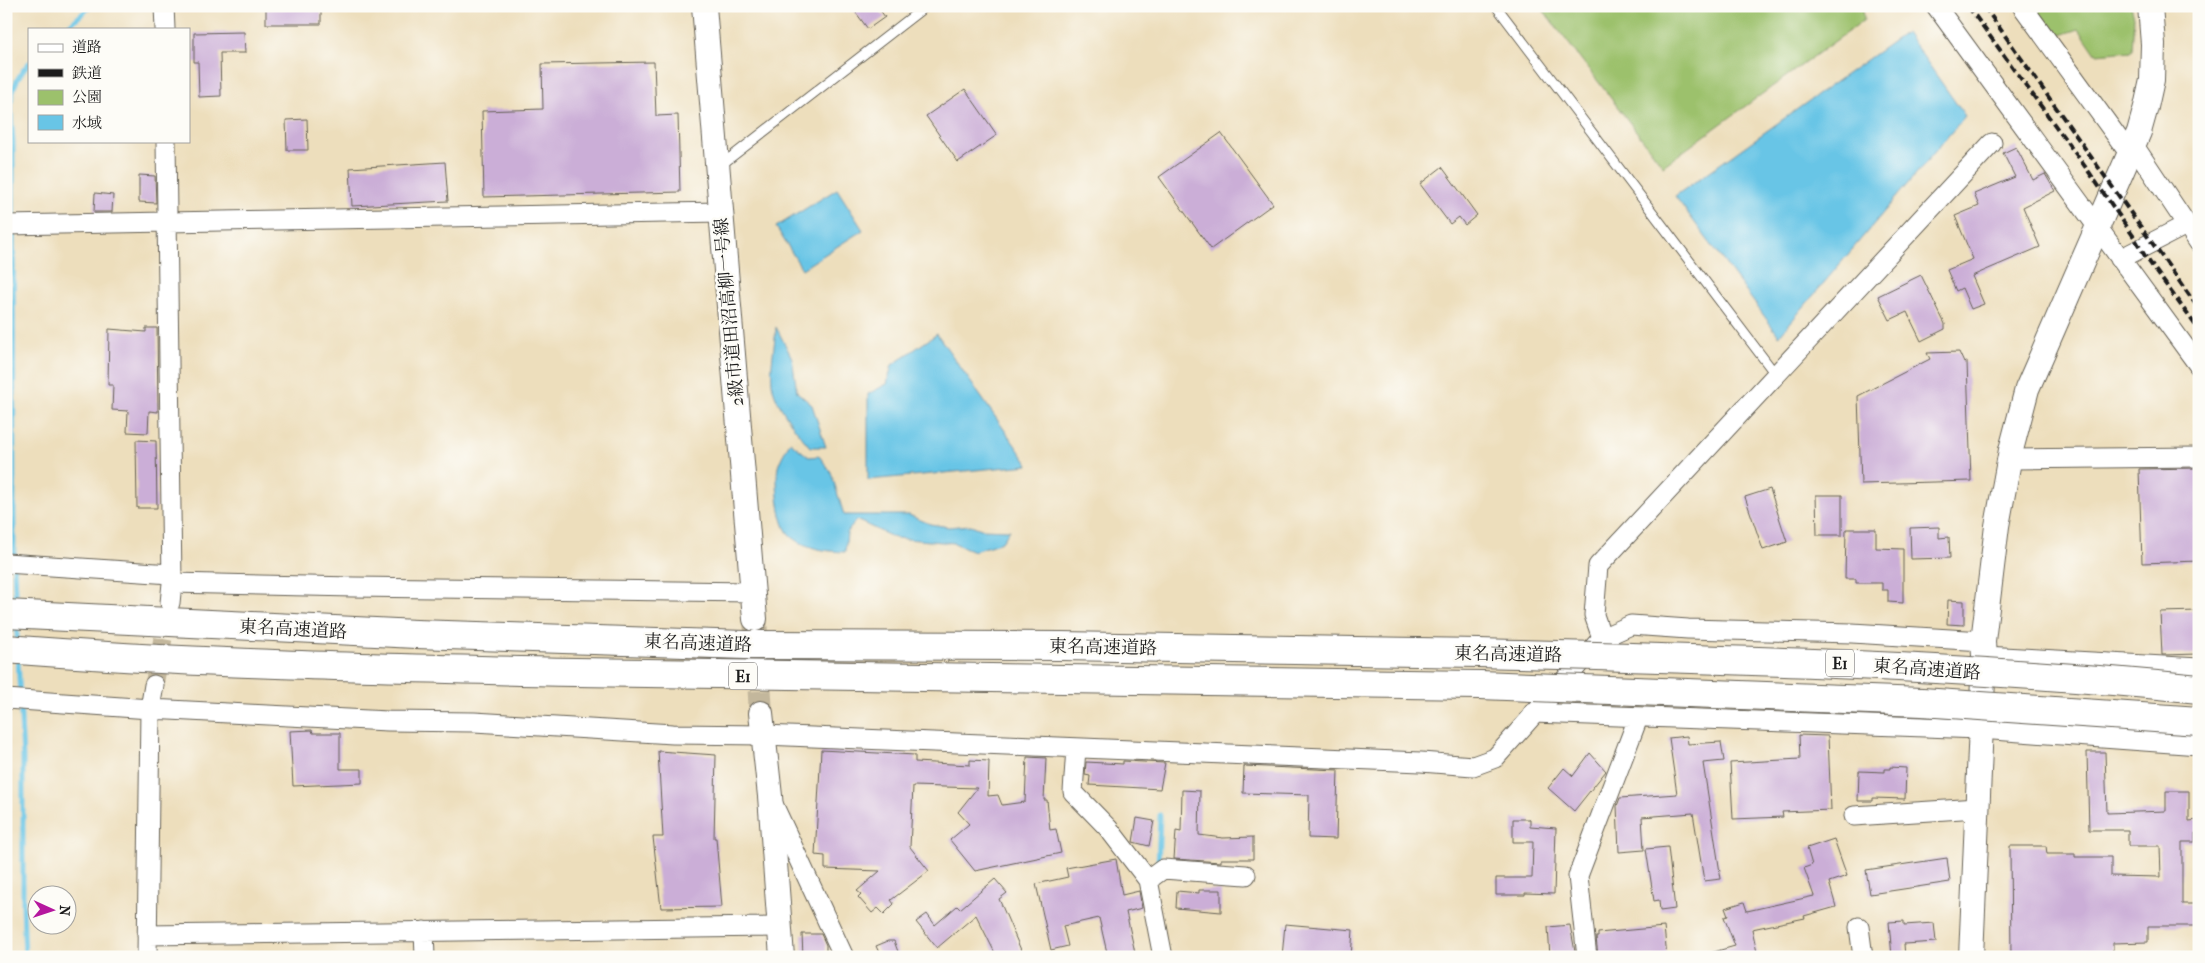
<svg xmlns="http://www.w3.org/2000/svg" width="2205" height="963" font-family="'IM FELL French Canon','Noto Serif JP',serif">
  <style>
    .green { fill: #9cc16c; stroke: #5c6e44 }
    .water { fill: #68c5e6; stroke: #427081 }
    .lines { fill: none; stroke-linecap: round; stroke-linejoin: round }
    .stream { stroke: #68c5e6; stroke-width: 5 }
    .building { fill: #cbaed7 }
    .minor-tunnel { stroke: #c3b79c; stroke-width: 19; stroke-dasharray: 19 9; stroke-linecap: butt }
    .tertiary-tunnel { stroke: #c3b79c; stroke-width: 24; stroke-dasharray: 24 12; stroke-linecap: butt }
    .service-casing { stroke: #656054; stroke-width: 11 }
    .minor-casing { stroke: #656054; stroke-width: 21 }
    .tertiary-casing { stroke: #656054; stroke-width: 26 }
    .motorway-casing { stroke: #656054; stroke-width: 30 }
    .service { stroke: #fff; stroke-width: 9 }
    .minor { stroke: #fff; stroke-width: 19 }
    .tertiary { stroke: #fff; stroke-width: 24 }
    .motorway { stroke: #fff; stroke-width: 28 }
    .rail { stroke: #1c1c1c; stroke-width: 4; stroke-dasharray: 8 4; stroke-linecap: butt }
    .motorway-bridge-casing { stroke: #656054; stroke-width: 30; stroke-linecap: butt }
    .motorway-bridge { stroke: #fff; stroke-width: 28 }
    .labels { text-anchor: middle; stroke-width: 5; stroke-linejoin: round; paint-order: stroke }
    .shield { fill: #fdfcf7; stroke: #605f5e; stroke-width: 1 }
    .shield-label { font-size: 16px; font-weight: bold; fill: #1c1c1c }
    .street-label { font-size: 18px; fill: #1c1c1c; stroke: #fdfcf7 }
  </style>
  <rect width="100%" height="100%" fill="#fdfcf7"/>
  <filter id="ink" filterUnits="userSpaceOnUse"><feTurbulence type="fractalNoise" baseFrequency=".02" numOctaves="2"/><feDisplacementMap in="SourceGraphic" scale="10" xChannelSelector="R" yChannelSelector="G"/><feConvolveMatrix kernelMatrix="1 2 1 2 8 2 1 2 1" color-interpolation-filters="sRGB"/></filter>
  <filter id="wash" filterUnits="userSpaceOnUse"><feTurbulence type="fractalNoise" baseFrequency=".0096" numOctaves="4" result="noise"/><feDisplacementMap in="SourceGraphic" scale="20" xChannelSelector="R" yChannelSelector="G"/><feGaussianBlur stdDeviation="1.12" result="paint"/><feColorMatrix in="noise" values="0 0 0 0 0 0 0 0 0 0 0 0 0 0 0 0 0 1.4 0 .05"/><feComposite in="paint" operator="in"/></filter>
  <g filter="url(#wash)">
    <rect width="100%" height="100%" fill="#eddebc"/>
    <path class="green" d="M1540 6H1863L1864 20 1663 166Z
      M2034 6H2131L2134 16 2132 51 2096 54 2079 29 2055 37Z"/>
    <path class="water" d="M1906 32 1965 116 1779 336 1675 196Z
      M837 189 863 230 802 269 776 227Z
      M776 327 792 358 797 392 812 405 826 447H810C797 432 774 403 772 383 770 366 775 345 776 327Z
      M937 334 1029 465 868 480V394L887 384 892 365Z
      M790 442 809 457 819 456 831 472 844 515H909L930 524 949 527 971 525 981 529 1010 530 1002 542 974 551 954 543 895 538 856 520 847 533 845 552C825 551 805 549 790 535 779 525 775 481 778 467 780 459 786 450 790 442Z"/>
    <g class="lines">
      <path class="stream" d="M65 29 91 6
        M14 560 13 142C11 109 5 90 29 63
        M14 568 16 607
        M17 623V642
        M18 658 23 758V905L25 957
        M1158 867 1160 815"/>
    </g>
    <g id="blocks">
      <path class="building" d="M266 6H321V24H266Z
        M851 6H877L885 17 868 29Z
        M244 32 245 53H220L221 96 199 97 198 62H194V33Z
        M654 62 656 116 678 115 680 192 484 197 482 111 543 109 542 64Z
        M965 89 997 135 958 162 926 116Z
        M307 119 308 150H287L286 120Z
        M1221 133 1273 204 1211 249 1159 177Z
        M2016 147 2033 180 2045 174 2055 191 2023 207 2040 247 1972 276 1984 304 1971 309 1962 288 1956 291 1947 270 1973 259 1955 216 1979 206 1974 194 2015 177 2003 153Z
        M445 162 448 201 352 206 350 168Z
        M1442 167 1477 215 1465 225 1459 217 1450 224 1420 184Z
        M139 175 155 176 156 203 139 202Z
        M95 193 113 195 112 212H94Z
        M1921 275 1945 324V329L1921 341 1907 312 1890 320 1878 296Z
        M146 328H157L158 412 149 411 148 433 127 432 128 411 112 410 113 385H108L109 329 146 332Z
        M1959 352 1964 363 1967 362 1971 481 1861 484 1858 396 1930 359 1927 353Z
        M136 440 156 441 157 508H137Z
        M2199 468V561L2142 563 2139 469Z
        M1770 489 1787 542 1763 550 1745 497Z
        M1816 495H1842V535H1817Z
        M1939 527V538L1949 537 1950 558 1911 559 1910 528Z
        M1846 529H1876V548L1903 549V603L1888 602V590H1882V583H1856V579H1845Z
        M1948 600 1964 601V625L1947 624Z
        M2199 611V654L2162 655 2160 612Z
        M312 730 313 733H340V769H362V783L293 786 290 731Z
        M1799 735 1828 736 1831 810 1782 812 1783 817 1733 819 1730 763 1800 759Z
        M1687 736 1688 744 1721 742 1724 761 1703 763 1721 879 1704 881 1693 813 1642 817 1644 850 1619 852 1617 806 1620 798 1677 794 1669 738Z
        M821 750 915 755V762L970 765V760L989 761 988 796 998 795 1002 805 1025 802 1027 757 1046 758 1044 800H1047L1050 830 1056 829 1061 853 975 871 950 840 969 824 958 812 977 788 913 786 910 847 929 871 891 900 894 904 884 914 878 908 872 913 858 897 861 894 857 891 880 871 825 869V856L815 855Z
        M658 751 716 755 714 838H716L722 907 661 908 653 837H663Z
        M2087 752H2105L2107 813 2166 811V791H2189V821L2199 820V833H2195V842H2182V904H2199V926H2148V942L2113 943V957H2011L2010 846H2046L2047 854H2075V857H2111V876L2161 877 2160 846H2128V830H2089Z
        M1590 753 1606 771 1574 811 1548 788 1564 768 1573 776Z
        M1123 761 1165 763 1160 789 1089 785 1090 776 1085 775 1086 762 1123 764Z
        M1244 766 1338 770 1336 839 1308 838 1309 795 1243 793Z
        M1890 767 1906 768 1905 799 1873 798V801H1858L1859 771 1885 772V769H1890Z
        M1182 790 1200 791 1199 835 1223 838 1253 837V859H1221V862L1174 859 1176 831 1181 832Z
        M1137 818 1154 821 1149 846 1133 842Z
        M1513 819H1530V826L1556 828 1554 894 1525 893V895H1496V878H1532L1533 842H1513Z
        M1834 839 1847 876 1829 882 1836 907 1804 916 1805 918 1752 929 1758 957H1711L1710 953 1735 946 1724 917 1728 916 1725 908 1744 902 1747 911 1814 896 1804 868 1812 865 1807 848Z
        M1668 847 1675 909 1660 911 1659 900 1654 901 1646 849Z
        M1947 858 1950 882 1870 894 1866 870Z
        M1116 859 1122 895 1139 891 1142 908 1126 912 1136 957H1108L1099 918 1063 926 1068 946 1051 950 1036 884 1068 877 1066 868Z
        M995 879 1007 893 999 899 1024 957H997L976 915 937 948 916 922 927 914 935 925 957 906 960 909Z
        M1199 890H1221V912L1176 908 1177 891 1199 893Z
        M1904 921V925L1934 923 1936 942 1904 944 1905 957H1892L1889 922Z
        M1285 924 1353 930 1351 957H1282Z
        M1570 925 1576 957H1550L1548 927Z
        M1664 927 1667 957H1598L1596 937H1598V933Z
        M802 934H821L826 945V957H803Z
        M888 941H894L900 957H881L876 946Z"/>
    </g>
  </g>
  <g filter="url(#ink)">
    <use href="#blocks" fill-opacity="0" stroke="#656054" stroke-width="1"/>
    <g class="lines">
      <path class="minor-tunnel" d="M154 685 168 612"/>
      <path class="tertiary-tunnel" d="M755 619 761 713"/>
      <g class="service-casing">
        <path id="service" d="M1496 6 1776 375
          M721 165 926 6"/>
      </g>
      <g class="minor-casing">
        <path id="minor" d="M164 6 165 29
          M1936 6 2199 366
          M2022 6 2129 153
          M166 141 172 583 170 603
          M2133 144 2199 243
          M6 225 721 212
          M2120 259 2186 225
          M2010 459 2199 457
          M6 563 171 574
          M172 583 354 587 752 592
          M1602 638 1594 615 1598 566 1992 143
          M1984 656 2199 668
          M6 699 150 709 388 721 474 722 673 734 764 735 1421 762 1473 766 1495 758 1602 638 1631 625 1688 629 1852 633 1983 641
          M1533 713 1980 729 2199 745
          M1076 748 1073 792 1108 828 1148 880
          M773 804 844 957
          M1854 816 1977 808
          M1859 927 1863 957
          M424 931 425 957
          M147 935 779 927
          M147 957 150 709 154 685
          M1163 957 1148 880 1163 869 1246 875
          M1587 957 1578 876 1638 718"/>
      </g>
      <g class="tertiary-casing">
        <path id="tertiary" d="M704 6 755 619
          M761 713 770 796 782 957
          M1971 957 1984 656 1983 641 1997 526 2011 450 2027 389 2139 132 2146 107 2152 80 2153 44 2150 6"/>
      </g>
      <g class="motorway-casing">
        <path id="motorway" d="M6 614 416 634 745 645 1061 646 1479 653
          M6 649C196 664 386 668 576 672 878 679 1179 681 1480 685"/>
      </g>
      <use href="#service" class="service"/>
      <use href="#minor" class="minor"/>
      <use href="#tertiary" class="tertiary"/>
      <use href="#motorway" class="motorway"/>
      <path class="rail" d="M1968 6 2089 172 2134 237 2145 256 2199 330
        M1984 6 2199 309"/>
      <g class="motorway-bridge-casing">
        <path id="motorway-bridge" d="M1479 653C1720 659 1960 665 2199 689
          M1480 685 1922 702 2199 721"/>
      </g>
      <use href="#motorway-bridge" class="motorway-bridge"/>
    </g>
  </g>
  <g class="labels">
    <g class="shield">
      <rect x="1826" y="649.5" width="28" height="27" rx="4"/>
      <rect x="729" y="662.5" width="28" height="27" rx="4"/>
    </g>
    <g class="shield-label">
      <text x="1840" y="669">E1</text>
      <text x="743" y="682">E1</text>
    </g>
    <g class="street-label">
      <text transform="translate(729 312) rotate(-95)" y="6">2級市道田沼高柳一号線</text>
      <text transform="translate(293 629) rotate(3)" y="6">東名高速道路</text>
      <text transform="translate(698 643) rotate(2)" y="6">東名高速道路</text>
      <text transform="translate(1103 647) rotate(1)" y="6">東名高速道路</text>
      <text transform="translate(1508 654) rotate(1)" y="6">東名高速道路</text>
      <text transform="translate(1927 669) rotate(4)" y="6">東名高速道路</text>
    </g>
  </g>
  <rect width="2205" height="963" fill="none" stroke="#fdfcf7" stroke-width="25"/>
  <rect x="28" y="28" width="162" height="115" fill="#fdfcf7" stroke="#a3a29f"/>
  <rect x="38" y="44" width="25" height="8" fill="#ffffff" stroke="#a3a29f"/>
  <text x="72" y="52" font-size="15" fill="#1c1c1c">道路</text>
  <rect x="38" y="69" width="25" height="8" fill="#1c1c1c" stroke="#a3a29f"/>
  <text x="72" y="78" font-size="15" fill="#1c1c1c">鉄道</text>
  <rect x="38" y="90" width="25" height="15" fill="#9cc16c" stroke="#a3a29f"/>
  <text x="72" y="102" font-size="15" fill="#1c1c1c">公園</text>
  <rect x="38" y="115" width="25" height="15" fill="#68c5e6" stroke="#a3a29f"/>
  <text x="72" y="128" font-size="15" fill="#1c1c1c">水域</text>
  <g transform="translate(52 910) rotate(93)"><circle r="24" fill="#fdfcf7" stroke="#a3a29f"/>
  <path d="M0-4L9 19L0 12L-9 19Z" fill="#b5179e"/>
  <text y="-8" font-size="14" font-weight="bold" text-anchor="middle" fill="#1c1c1c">N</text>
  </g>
</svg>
